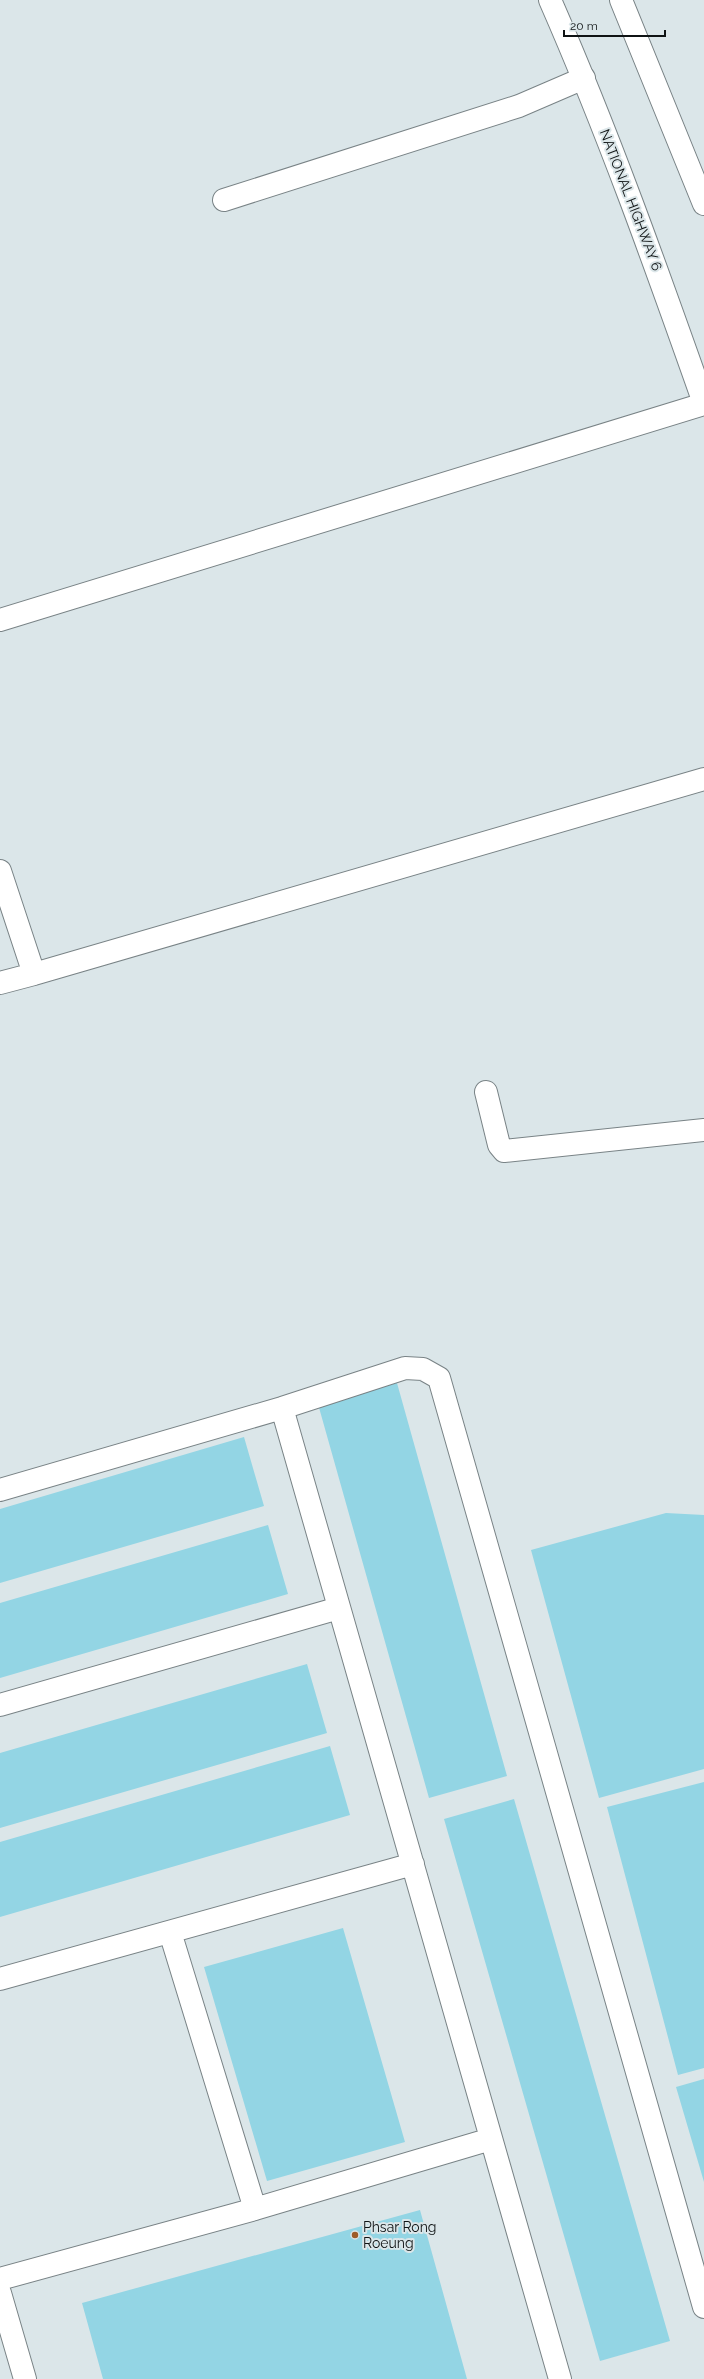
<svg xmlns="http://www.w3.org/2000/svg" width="704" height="2379" font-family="Raleway,sans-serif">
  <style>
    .building { fill: #93d5e4 }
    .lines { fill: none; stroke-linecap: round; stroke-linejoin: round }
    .street-casing { stroke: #798386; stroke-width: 24 }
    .highway-casing { stroke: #798386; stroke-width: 24 }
    .street { stroke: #fff; stroke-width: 22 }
    .highway { stroke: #fff; stroke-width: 22 }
    .poi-dot { fill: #9e5c29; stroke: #dbe6e9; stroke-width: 1.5 }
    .labels { text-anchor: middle; stroke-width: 4; stroke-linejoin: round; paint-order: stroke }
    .street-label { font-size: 14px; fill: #0f1314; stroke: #dbe6e9 }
    .poi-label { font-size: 14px; fill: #0f1314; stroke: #dbe6e9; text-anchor: start }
  </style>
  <rect width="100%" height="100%" fill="#dbe6e9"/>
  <path class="building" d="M397 1383 507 1776 429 1798 318 1404Z
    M244 1437 264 1506 0 1583V1509Z
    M666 1513 704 1515V1769L599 1798 531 1550Z
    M268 1525 288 1594 0 1678V1603Z
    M307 1664 327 1733 0 1828V1753Z
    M330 1746 350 1815 0 1917V1842Z
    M704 1782V2068L678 2075 607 1807Z
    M514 1799 670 2341 600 2361 444 1819Z
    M343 1928 405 2142 267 2181 204 1967Z
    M704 2079V2182L676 2087Z
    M420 2210 467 2379H103L82 2303Z"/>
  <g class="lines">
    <g class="street-casing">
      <path id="street" d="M224 200 519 106 584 78
        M0 620 704 404
        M0 871 34 974 704 779
        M0 983 34 974
        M486 1092 499 1145 504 1151 704 1130
        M282 1408 560 2379
        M0 1490 282 1408 405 1368 423 1369 439 1378 704 2307
        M0 1705 339 1608
        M170 1932 255 2209
        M0 1979 413 1864
        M0 2279 255 2209 491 2139
        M0 2293 25 2379"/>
    </g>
    <g class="highway-casing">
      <path id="highway" d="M550 0C608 132 656 267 704 403
        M621 0 704 204"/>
    </g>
    <use href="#street" class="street"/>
    <use href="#highway" class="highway"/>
  </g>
  <circle class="poi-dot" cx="355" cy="2235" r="4"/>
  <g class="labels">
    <g class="street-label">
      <text transform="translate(631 200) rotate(69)" y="5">NATIONAL HIGHWAY 6</text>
    </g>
    <g class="poi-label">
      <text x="363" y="2232">Phsar Rong<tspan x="363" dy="16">Roeung</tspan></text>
    </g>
  </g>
  <path d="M564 30v6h101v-6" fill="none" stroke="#0f1314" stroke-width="2"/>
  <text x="570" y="30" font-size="12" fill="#0f1314" stroke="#dbe6e9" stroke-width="3" paint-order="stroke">20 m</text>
</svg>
